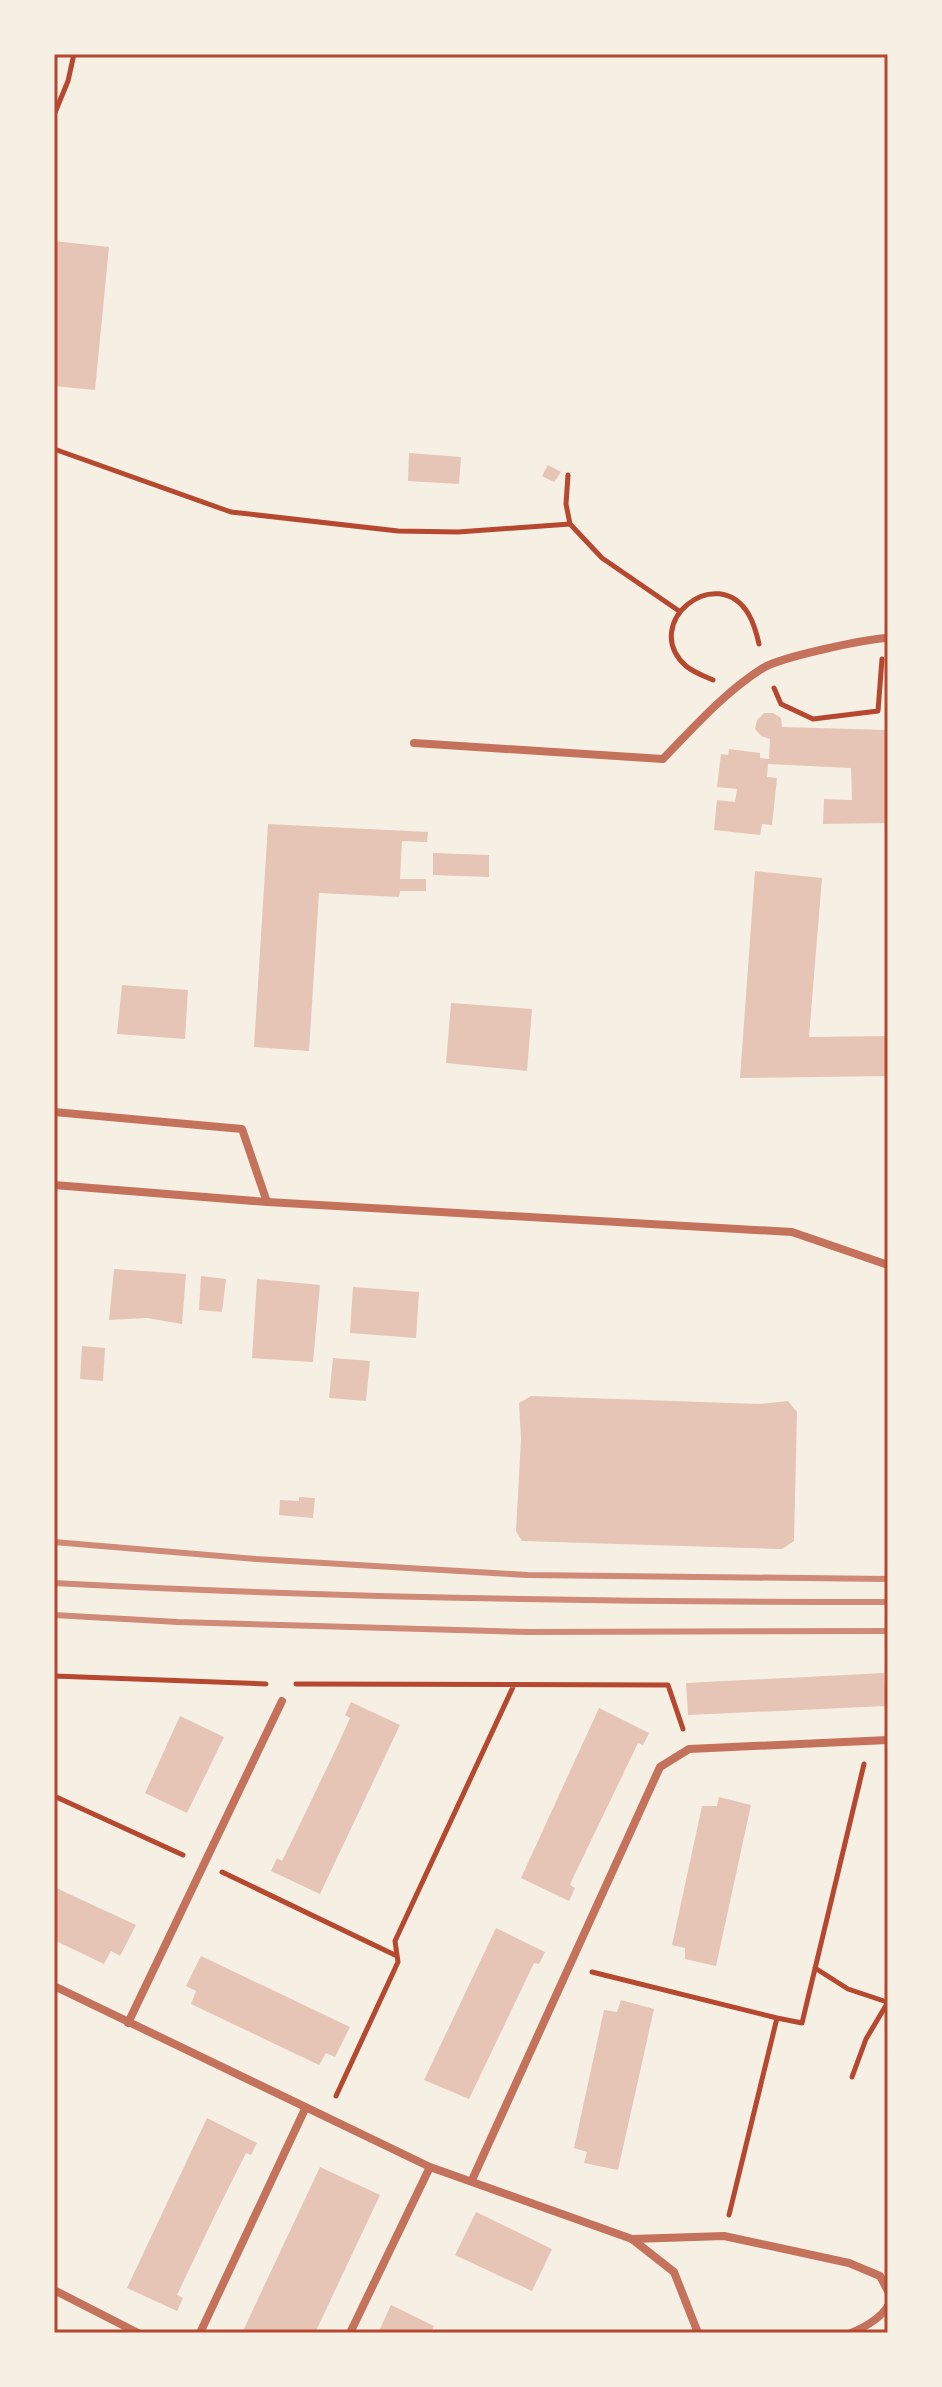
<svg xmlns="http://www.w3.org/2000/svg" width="942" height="2387" font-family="'Varela Round',sans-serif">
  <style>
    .building { fill: #e6c5b7 }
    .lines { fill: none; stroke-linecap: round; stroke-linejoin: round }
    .path { stroke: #b5482f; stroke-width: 5 }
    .minor { stroke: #c5725c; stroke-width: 8 }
    .rail { stroke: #cf8b77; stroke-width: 6 }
    .neatline { fill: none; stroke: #b5482f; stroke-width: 3 }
  </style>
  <rect width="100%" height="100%" fill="#f6efe4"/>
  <path class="building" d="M54 241 109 247 95 390 54 386Z
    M409 453 461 457 459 484 408 481Z
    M548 465 561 472 554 482 542 476Z
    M764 713H773L781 718 782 727 888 730V823L823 824 824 799 852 800 851 768 768 764 767 777 777 778 772 825 762 824 760 835 714 830 717 800 735 802 737 789 717 787 721 754 728 755 729 749 760 753V758L769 759 770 739 761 736 755 729 757 720Z
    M268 824 428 832 427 842 402 841 400 879H426V891H400L399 897 319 893 309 1051 254 1047Z
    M433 853 489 855V877L433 875Z
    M755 871 822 878 809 1037 888 1036V1076L740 1078Z
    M122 985 188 990 185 1039 117 1034Z
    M451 1003 532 1009 527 1071 446 1063Z
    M114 1269 186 1274 182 1324 147 1318 109 1320Z
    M201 1276 226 1279 222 1312 199 1310Z
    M257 1279 320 1285 313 1362 252 1358Z
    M353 1287 419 1292 416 1338 350 1333Z
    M82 1346 105 1348 103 1381 80 1379Z
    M333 1358 370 1361 366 1401 329 1398Z
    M531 1396 759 1404 788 1401 797 1412 794 1541 782 1549 522 1541 516 1531 521 1439 519 1403Z
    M299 1497 315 1498 313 1518 279 1515 280 1500 299 1501Z
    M884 1673 886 1706 688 1715 686 1683Z
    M351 1702 400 1725 320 1894 271 1871 277 1858 282 1861 286 1853 336 1749 350 1718 345 1715Z
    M599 1708 649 1733 643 1745 638 1743 573 1878 570 1885 575 1888 569 1901 521 1878Z
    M180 1716 224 1737 187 1813 145 1793Z
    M719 1797 751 1805 716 1966 685 1959V1948L672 1945 702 1806H717Z
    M54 1887 136 1925 120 1956 111 1951 104 1964 54 1940Z
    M496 1928 545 1952 539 1964 534 1963 469 2099 424 2080Z
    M201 1956 350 2027 335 2057 326 2053 319 2065 191 2004 196 1991 186 1986Z
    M621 2000 654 2009 618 2170 584 2163 587 2152 574 2148 604 2010 617 2012Z
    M207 2118 257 2143 251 2155 246 2153 217 2211 177 2295 183 2298 177 2311 127 2288Z
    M320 2167 380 2195 315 2333H242Z
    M476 2212 552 2249 532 2291 455 2255Z
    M391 2305 434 2326 431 2333H378Z"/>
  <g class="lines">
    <path class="path" d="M54 115 68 81 74 54
      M54 449 231 512 398 531 458 532 570 524 602 558 679 611
      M568 475 566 504 570 524
      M713 680C704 676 693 672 686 666 639 624 717 560 749 615 754 624 757 635 759 644
      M774 688 781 704 813 719 878 711 882 659
      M54 1676 266 1684
      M296 1684 668 1685 683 1729
      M54 1796 183 1855
      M222 1872 397 1956
      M815 1968 848 1989 887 2002
      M592 1972 777 2018
      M852 2077 866 2039 888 2002
      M336 2096 398 1962 395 1941 513 1687
      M729 2215 777 2018 802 2023 864 1764"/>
    <path class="minor" d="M414 743 663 759C694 727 725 692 763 668 781 657 865 639 888 638
      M54 1112 242 1129 267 1202
      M54 1185 267 1202 792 1232 888 1265
      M54 1986 430 2167 632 2239 674 2272 698 2333
      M128 2023 282 1701
      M472 2180 660 1767 689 1749 888 1740
      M632 2239 724 2236 849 2263 880 2276 888 2291
      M54 2290 138 2333
      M200 2333 305 2109
      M350 2333 430 2167
      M851 2333C865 2327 880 2319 888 2306"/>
    <path class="rail" d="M54 1542 256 1559 527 1575 888 1579
      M54 1583C332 1598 610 1602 888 1602
      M54 1615 178 1622 529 1632 888 1631"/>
  </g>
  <rect width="942" height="2387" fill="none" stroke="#f6efe4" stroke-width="112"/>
  <rect x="56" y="56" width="830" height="2275" class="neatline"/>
</svg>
